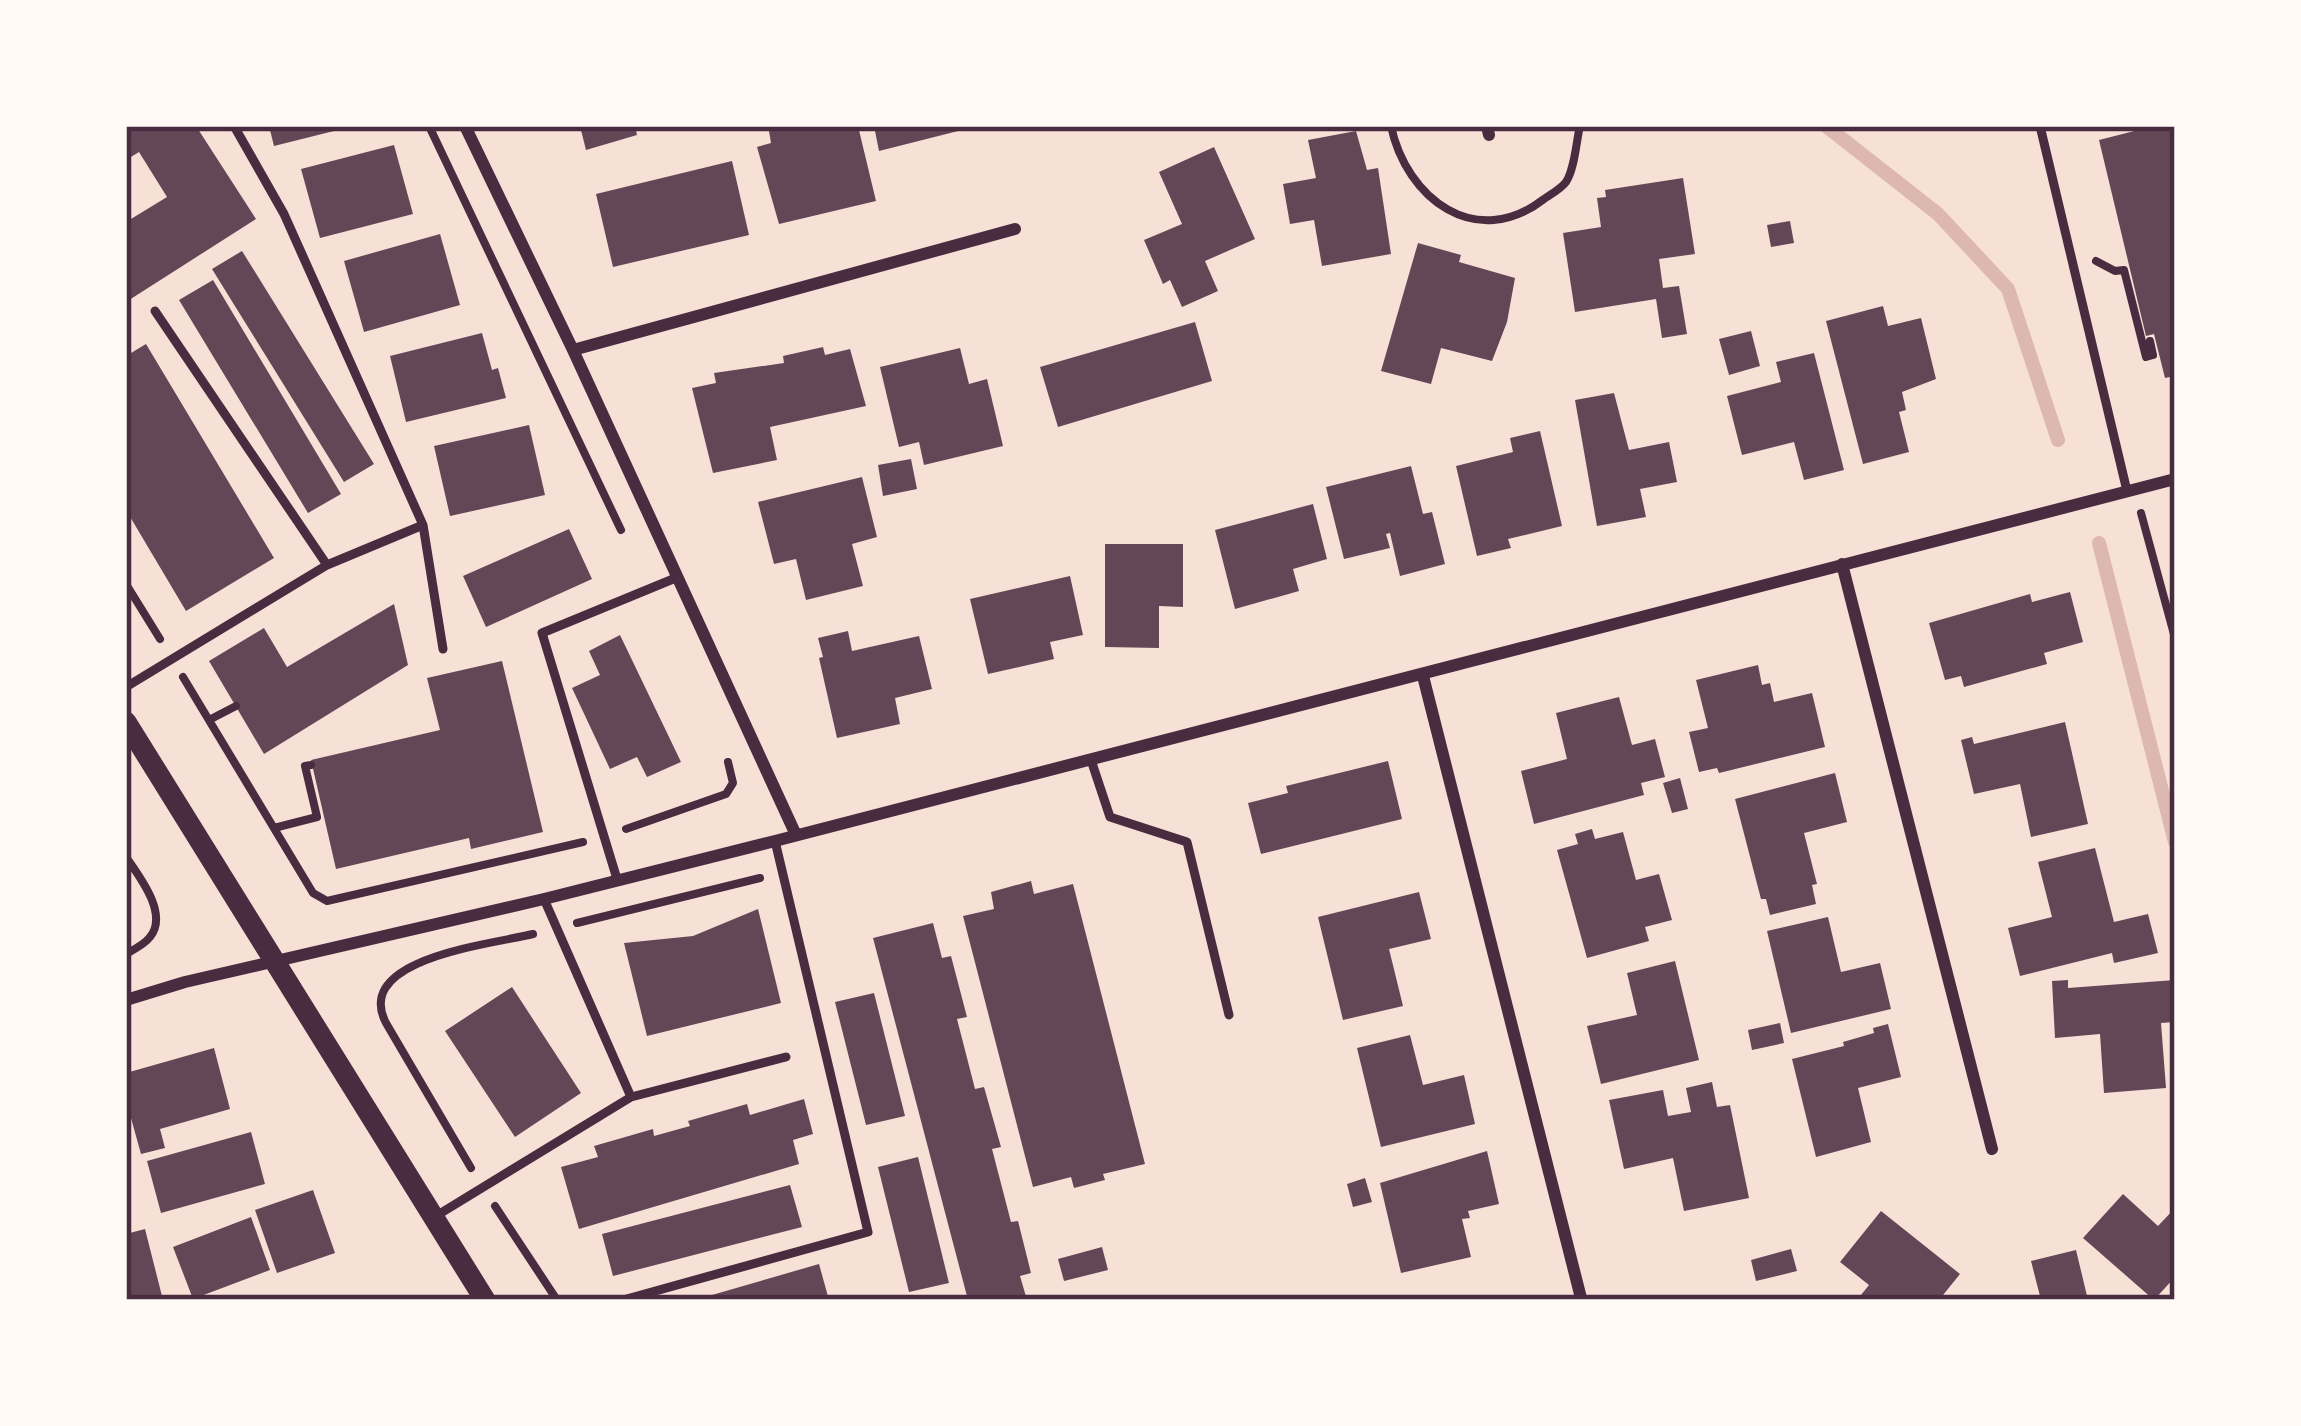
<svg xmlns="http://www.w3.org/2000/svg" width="2301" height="1426" font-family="'Asap Condensed',sans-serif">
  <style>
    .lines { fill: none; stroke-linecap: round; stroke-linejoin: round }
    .stream { stroke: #dcb8b0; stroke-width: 14 }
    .building { fill: #644757 }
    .path { stroke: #4a2c40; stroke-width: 8 }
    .service { stroke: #4a2c40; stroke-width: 9 }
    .minor { stroke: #4a2c40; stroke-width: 12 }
    .tertiary { stroke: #4a2c40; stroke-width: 21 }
    .neatline { fill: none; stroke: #4a2c40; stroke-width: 4.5 }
  </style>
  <rect width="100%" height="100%" fill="#f7e1d7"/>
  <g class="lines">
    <path class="stream" d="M1826 126 1938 214 2008 289 2058 440
      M2099 543 2175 842"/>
  </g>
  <path class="building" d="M126 126H196L256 219 126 302V222L167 197 139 152 126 160Z
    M269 126H346V128L274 146Z
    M580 126H635L637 135 586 150Z
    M789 126H822L823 130 858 126 876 201 779 224 757 147 771 143 769 131Z
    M874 126H970V128L879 151Z
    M2154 126H2175V376L2165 378 2154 334 2146 336 2099 140Z
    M1356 131 1367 170 1378 168 1391 254 1322 266 1314 220 1290 224 1283 184 1316 178 1308 140Z
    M394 145 413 214 320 238 301 169Z
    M1214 147 1255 239 1205 261 1218 291 1182 307 1170 280 1163 284 1144 240 1182 224 1159 172Z
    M732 161 749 235 613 267 596 194Z
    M1683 178 1695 254 1659 259 1663 288 1679 286 1687 334 1662 338 1656 299 1575 312 1563 233 1601 227 1597 198 1606 197 1605 190Z
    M1790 221 1794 243 1771 247 1767 225Z
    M440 234 460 305 364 332 344 261Z
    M1418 243 1461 255 1459 262 1515 278 1507 322 1492 361 1441 348 1431 384 1381 371Z
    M242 251 374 464 344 482 212 269Z
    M213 280 341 494 308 513 179 300Z
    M1883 306 1888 326 1921 318 1936 379 1902 392 1906 410 1899 412 1909 452 1863 464 1826 321Z
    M1195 322 1212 381 1058 427 1040 367Z
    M1751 331 1760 366 1729 375 1719 339Z
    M482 333 492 370 498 368 506 398 406 422 390 356Z
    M146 344 274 558 186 611 126 510V356Z
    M823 347 825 355 850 349 866 406 770 427 777 460 713 473 692 388 716 383 714 373 784 363 783 356Z
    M960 348 969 384 987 379 1003 446 924 465 919 442 899 447 880 367Z
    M1814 353 1844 470 1804 480 1794 442 1742 455 1727 396 1781 382 1776 362Z
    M1614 393 1629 450 1669 442 1677 482 1640 489 1646 517 1597 526 1575 400Z
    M529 425 545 495 450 516 434 446Z
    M1540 431 1562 526 1508 539 1511 548 1477 556 1456 466 1513 452 1510 438Z
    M911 459 917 489 883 496 878 465Z
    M1411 466 1423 514 1432 512 1445 564 1400 576 1390 533 1386 534 1390 548 1344 559 1326 487Z
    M862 477 877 537 852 544 863 586 806 600 796 559 774 564 758 502Z
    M1313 504 1327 559 1293 569 1299 591 1235 609 1215 530Z
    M569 529 592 579 486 627 463 576Z
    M1105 544H1183V607L1159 606V648L1105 647Z
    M1070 576 1083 635 1050 642 1054 659 988 674 970 599Z
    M2070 592 2083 642 2044 653 2047 664 1964 687 1961 676 1945 680 1929 623 2030 594 2032 602Z
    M394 604 408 665 264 754 209 661 264 628 287 667Z
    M848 631 852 651 919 636 932 689 895 698 900 724 837 738 819 658 823 657 818 638Z
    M620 635 681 762 647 777 637 757 610 769 572 688 600 675 589 651Z
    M502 661 543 832 471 849 469 838 336 869 311 760 440 730 427 678Z
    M1758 665 1762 685 1770 683 1774 702 1812 693 1825 747 1719 773 1717 768 1699 772 1689 732 1708 728 1696 680Z
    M1619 697 1632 745 1655 739 1665 777 1641 783 1644 795 1534 824 1521 771 1567 759 1556 713Z
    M2065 722 2088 824 2031 837 2020 784 1974 794 1961 740 1972 737 1974 744Z
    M1388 761 1402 819 1261 854 1248 803 1288 793 1286 786Z
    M1835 773 1847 822 1804 833 1817 884 1812 885 1816 904 1770 915 1766 899H1761L1735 799Z
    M1680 778 1688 809 1672 813 1663 783Z
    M1592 829 1595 839 1623 832 1636 880 1659 874 1672 920 1645 927 1649 941 1587 958 1557 850 1578 844 1575 834Z
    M2095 848 2114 922 2148 914 2158 953 2114 963 2112 953 2020 976 2008 928 2052 917 2038 862Z
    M1031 881 1034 894 1073 884 1145 1164 1103 1174 1105 1180 1074 1188 1071 1177 1033 1187 963 916 994 909 991 892Z
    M1419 892 1431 939 1389 949 1403 1006 1343 1020 1318 917Z
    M758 909 781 1003 647 1036 624 943 693 936Z
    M1828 917 1841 972 1880 963 1891 1009 1791 1033 1767 931Z
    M933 923 942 958 951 956 967 1017 957 1019 975 1089 984 1087 1001 1147 992 1149 1011 1222 1018 1221 1031 1273 1020 1276 1027 1300H968L873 938Z
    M1675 961 1699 1060 1601 1084 1587 1026 1637 1015 1627 973Z
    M2068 980V988L2175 980V1022L2161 1023 2166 1088 2104 1093 2100 1034 2055 1038 2052 981Z
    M512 987 581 1093 515 1137 445 1031Z
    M874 993 905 1116 866 1125 835 1002Z
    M1780 1023 1784 1043 1752 1050 1748 1030Z
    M1888 1024 1901 1077 1858 1088 1871 1142 1816 1157 1792 1059 1844 1046 1843 1042 1874 1033 1873 1028Z
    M1410 1035 1423 1085 1464 1075 1475 1124 1381 1147 1357 1048Z
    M214 1048 230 1109 160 1129 165 1148 141 1154 126 1100V1073Z
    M1712 1082 1717 1107 1730 1105 1749 1198 1684 1211 1673 1158 1624 1169 1609 1100 1663 1090 1668 1116 1691 1112 1686 1088Z
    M804 1099 813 1134 793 1140 799 1164 579 1229 561 1167 598 1157 594 1146 653 1129 654 1136 690 1126 688 1121 747 1104 750 1115Z
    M251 1132 265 1184 161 1213 147 1161Z
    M1487 1151 1499 1204 1468 1211 1470 1218 1462 1219 1471 1257 1401 1273 1380 1183Z
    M918 1157 949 1283 909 1292 878 1167Z
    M1365 1178 1372 1202 1353 1207 1347 1184Z
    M790 1185 802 1227 613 1276 602 1234Z
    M313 1190 335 1253 277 1273 255 1210Z
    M2123 1194 2158 1226 2175 1208V1277L2154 1300 2083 1238Z
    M1881 1211 1960 1274 1939 1300H1857L1869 1285 1840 1262Z
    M251 1217 270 1270 193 1299 173 1247Z
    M145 1229 163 1300H126V1234Z
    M1102 1247 1108 1270 1064 1281 1058 1259Z
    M1791 1249 1797 1271 1756 1281 1751 1260Z
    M2076 1250 2088 1300H2041L2031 1261Z
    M819 1264 829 1300H698V1299Z"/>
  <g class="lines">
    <path class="path" d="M429 126 621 530
      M1391 126C1406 198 1476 252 1544 199 1550 195 1562 188 1566 182 1575 168 1576 142 1580 126
      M2096 261 2115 271 2124 270 2146 357 2153 355 2150 341
      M2141 513 2175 638
      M126 584 160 639
      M183 677 313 893 327 901 583 842
      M209 720 236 706
      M274 828 317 817 305 766 311 765
      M626 829 726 794 733 783 728 762
      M126 857C139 876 169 914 150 937 145 944 133 950 126 954
      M577 923 760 878
      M471 1168 386 1023C352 958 493 944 533 934
      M495 1206 557 1300"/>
    <path class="service" d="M234 126 284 214 423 525 327 565
      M2040 126 2127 491
      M423 525 443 649
      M126 687 327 565 155 311
      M1091 760 1110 817 1187 842 1229 1015
      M617 879 542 633 678 577
      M631 1097 786 1057
      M436 1216 631 1097 544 899
      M623 1300 868 1232 775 841"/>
    <path class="minor" d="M465 126 573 350 796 835
      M1487 126 1489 135
      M573 350 1015 229
      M1842 564 1992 1149
      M1423 676 1581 1298
      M126 1000 185 982 544 899 775 841 2175 479"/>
    <path class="tertiary" d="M126 722 485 1300"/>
  </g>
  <rect width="2301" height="1426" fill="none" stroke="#fffaf5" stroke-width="258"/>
  <rect x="129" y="129" width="2043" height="1168" class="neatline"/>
</svg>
